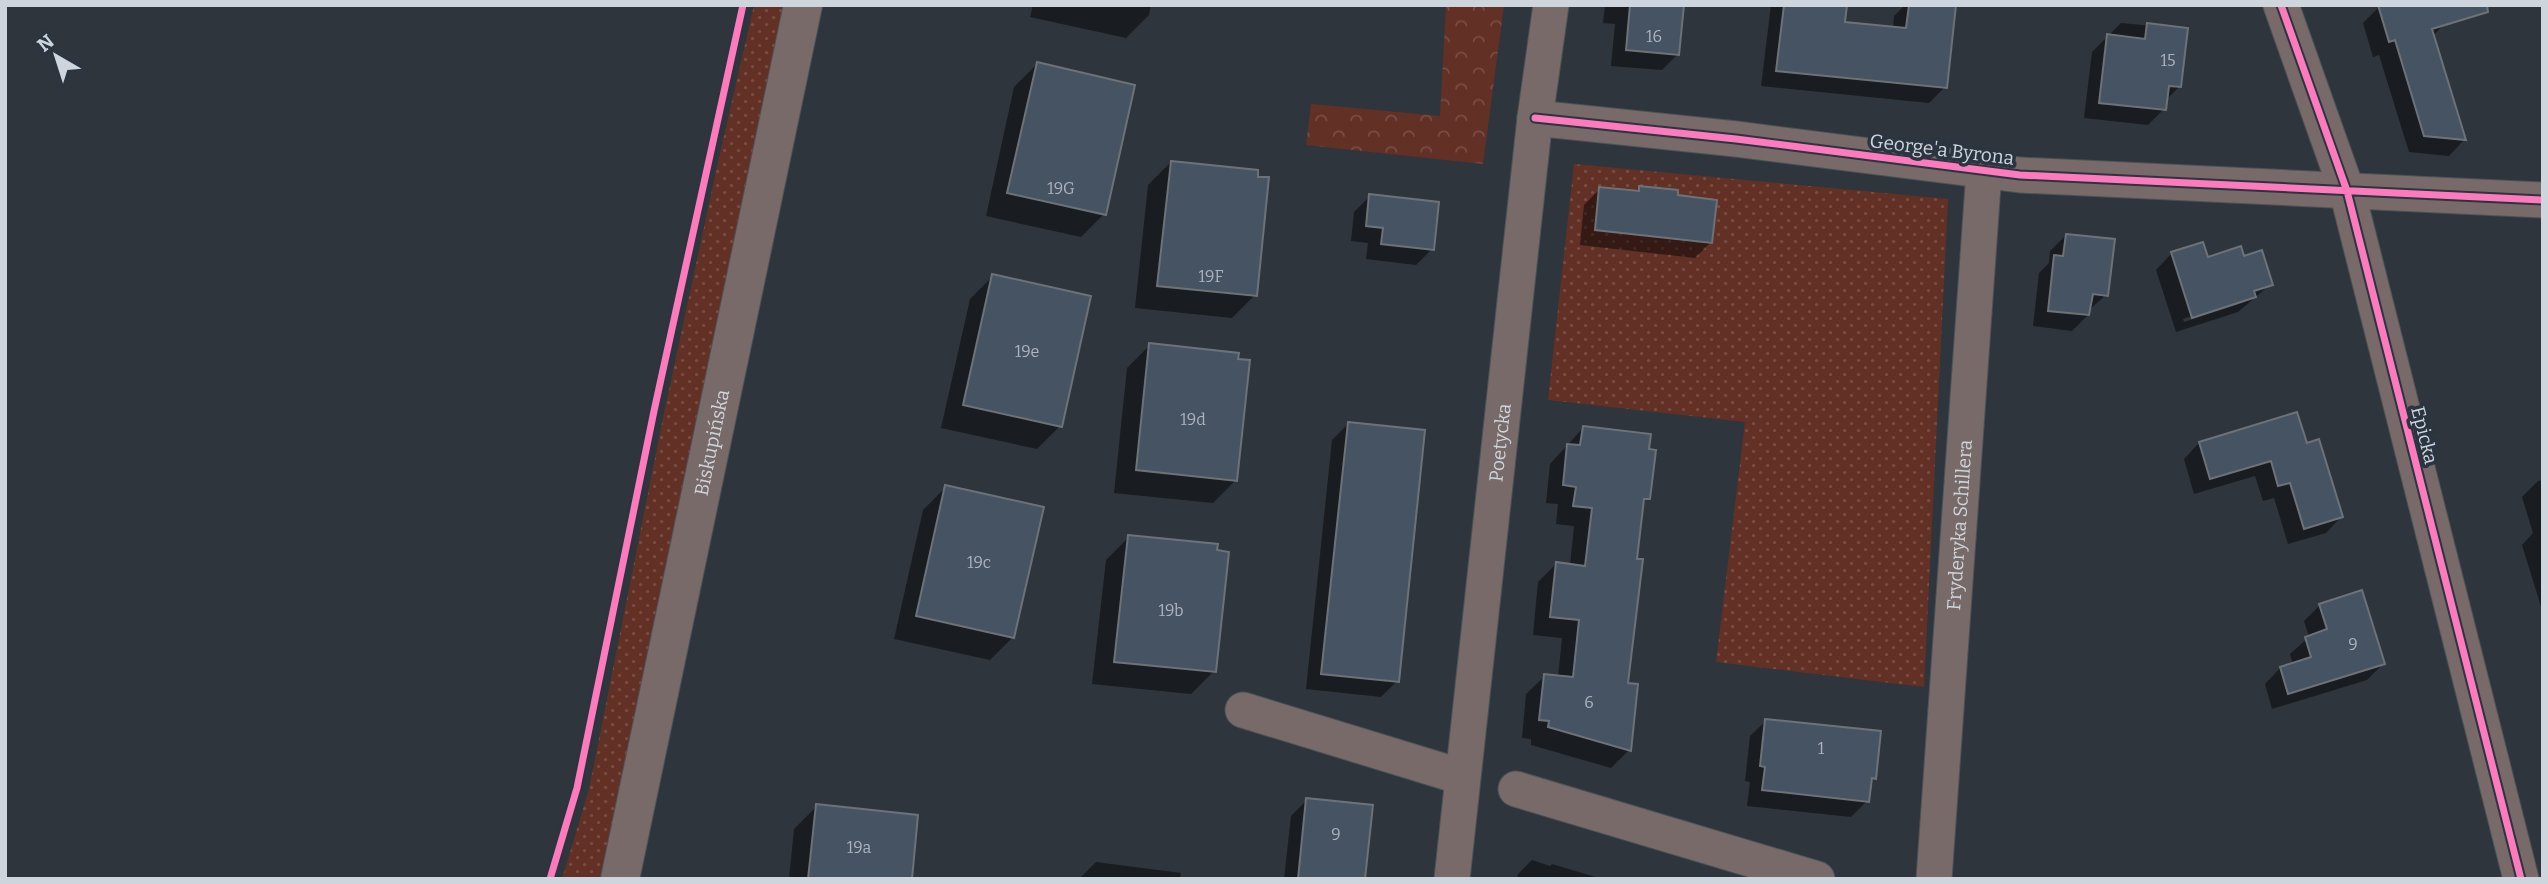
<svg xmlns="http://www.w3.org/2000/svg" width="2548" height="884" font-family="Bitter,serif">
  <style>
    .grass { fill: url(#grass-dots) }
    .forest { fill: url(#forest-crowns) }
    .shadow { fill: #0007; fill-rule: evenodd }
    .building { fill: #465362; stroke: #6d7278; stroke-width: 2 }
    .lines { fill: none; stroke-linecap: round; stroke-linejoin: round }
    .minor-casing { stroke: #4c5258; stroke-width: 37 }
    .tertiary-casing { stroke: #4c5258; stroke-width: 40 }
    .minor { stroke: #776a68; stroke-width: 35 }
    .tertiary { stroke: #776a68; stroke-width: 38 }
    .cycleway-casing { stroke: #2a3541; stroke-width: 11 }
    .cycleway { stroke: #fd7abc; stroke-width: 7 }
    .labels { text-anchor: middle; stroke-width: 7; stroke-linejoin: round; paint-order: stroke }
    .number-label { font-size: 16px; fill: #acb4be }
    .street-label { font-size: 19px; fill: #ced5dd; stroke: #2a3541 }
  </style>
  <defs>
    <pattern id="grass-dots" width="8" height="8" patternUnits="userSpaceOnUse" patternTransform="scale(1.75)"><rect width="8" height="8" fill="#633026"/><path d="M2 2h.1M6 6h.1" fill="none" stroke="#784d45" stroke-width="1.8" stroke-linecap="round"/></pattern>
    <pattern id="forest-crowns" width="20" height="18" patternUnits="userSpaceOnUse" patternTransform="scale(1.75)"><rect width="20" height="18" fill="#633026"/><path d="M2 6a3 3 0 1 1 6 0M12 15a3 3 0 1 1 6 0" fill="none" stroke="#784d45"/></pattern>
  </defs>
  <rect width="100%" height="100%" fill="#2f353c"/>
  <path class="grass" d="M754 5H791L603 879H562L589 789 664 413 718 162Z
    M1574 164 1948 199 1924 687 1716 662 1745 422 1548 400Z"/>
  <path class="forest" d="M1446 5H1504L1483 164 1306 145 1311 104 1440 116Z"/>
  <path class="shadow" d="M1033 5H1151L1149 15 1126 38 1030 17Z
    M1605 5H1682L1678 54 1662 70 1611 66 1615 24 1603 23Z
    M1771 5H1845L1843 24 1893 29 1894 16 1905 5H1954L1945 87 1929 103 1761 86Z
    M2379 7 2444 24 2433 36 2464 140 2449 156 2409 152 2379 55 2373 57 2363 23Z
    M2121 23 2186 29 2180 86 2165 101 2164 109 2148 125 2084 118 2092 52Z
    M1037 64 1104 214 1081 237 986 216 1014 87Z
    M1171 162 1256 178 1255 295 1232 318 1135 308 1148 185Z
    M1640 187 1676 196 1711 242 1695 258 1580 245 1584 205 1600 189 1635 192Z
    M1370 196 1432 249 1416 265 1366 259 1368 243 1351 241 1354 212Z
    M2066 235 2106 295 2088 311V315L2072 331 2033 326 2039 273 2049 263 2050 251Z
    M2202 244 2207 259 2243 258 2271 284 2238 312 2176 332 2156 270 2171 254ZM2250 297 2245 302 2184 322 2183 319Z
    M993 276 1060 426 1037 449 941 428 970 299Z
    M1150 345 1236 480 1213 503 1114 493 1127 368Z
    M1348 424 1397 681 1381 697 1306 689 1332 440Z
    M1583 428 1648 498 1641 505 1626 684 1629 750 1611 768 1531 745V739L1522 738 1526 694 1545 676 1558 677 1562 638 1533 635 1538 582 1556 564 1570 566 1574 526 1556 524 1558 504 1546 503 1550 464Z
    M2199 443 2306 445 2341 517 2326 533 2288 544 2274 498 2263 501 2255 476 2194 494 2184 459Z
    M2543 480V613L2522 545 2533 533 2522 497 2538 481Z
    M946 487 1013 637 990 660 894 639 923 510Z
    M1129 537 1214 671 1191 694 1092 684 1106 560Z
    M2320 605 2383 664 2367 680 2272 709 2265 684 2280 668 2293 665 2290 654 2309 637 2304 621Z
    M1766 721 1875 778 1869 784 1867 801 1851 817 1747 806 1750 782 1745 781 1750 736Z
    M1307 800 1363 879H1284L1291 816Z
    M817 806 909 879H789L794 829Z
    M1532 860 1550 866 1552 864 1602 879H1517L1518 874Z
    M1096 862 1181 873 1180 878 1190 879H1079Z"/>
  <path class="building" d="M1630 5H1684L1679 55 1626 50Z
    M1784 5H1847L1845 22 1906 28 1909 5H1956L1947 88 1776 71Z
    M2378 5H2487L2488 12 2432 29 2466 140 2424 136 2395 40 2389 42Z
    M2147 23 2188 28 2181 87 2169 86 2166 110 2099 103 2107 34 2145 39Z
    M1037 62 1135 85 1106 215 1007 193Z
    M1171 161 1258 170V177H1269L1257 296 1157 286Z
    M1639 186 1678 190V195L1717 200 1712 243 1595 230 1599 187 1639 191Z
    M1369 194 1439 202 1434 250 1381 244 1383 228 1366 226Z
    M2066 234 2115 239 2108 296 2093 294 2089 315 2048 311 2054 255 2063 256Z
    M2203 242 2208 257 2241 246 2244 256 2262 250 2273 285 2254 291 2256 297 2192 318 2171 252Z
    M992 274 1091 296 1062 427 963 405Z
    M1149 343 1239 353 1238 359 1250 360 1237 481 1136 470Z
    M2297 412 2307 443 2319 439 2343 517 2304 529 2290 483 2278 486 2271 461 2210 479 2199 442Z
    M1348 422 1425 430 1399 682 1321 674Z
    M1583 426 1651 434 1649 449 1656 450 1650 499H1644L1637 559H1643L1628 683 1638 684 1631 751 1548 727 1549 721 1539 720 1544 674 1573 677 1579 620 1550 617 1556 562 1585 566 1592 508 1573 506 1576 487 1563 485 1567 444 1580 445Z
    M945 485 1044 507 1014 638 916 616Z
    M1128 535 1218 544 1217 550 1229 552 1216 672 1114 662Z
    M2362 590 2385 664 2288 694 2280 667 2311 657 2305 637 2327 629 2319 604Z
    M1765 719 1881 731 1876 779 1872 778 1869 802 1762 790 1765 767 1760 766Z
    M1306 798 1373 805 1365 879H1298Z
    M816 804 918 815 912 879H808Z"/>
  <g class="lines">
    <g class="minor-casing">
      <g id="minor">
        <path d="M2281 5 2347 191 2521 879"/>
        <path d="M1535 118 1736 139 2020 175 2543 200"/>
        <path d="M1243 710 1462 777"/>
        <path d="M1516 789 1817 879"/>
        <path id="s1" d="M1452 879 1535 118 1551 5"/>
        <path id="s2" d="M1934 879 1984 171"/>
      </g>
    </g>
    <g class="tertiary-casing">
      <g id="tertiary">
        <path id="s3" d="M620 879 803 5"/>
      </g>
    </g>
    <use href="#minor" class="minor"/>
    <use href="#tertiary" class="tertiary"/>
    <g class="cycleway-casing">
      <path id="cycleway" d="M2281 5 2347 191 2521 879
        M1535 118 1736 139 2020 175 2543 200
        M550 879 577 788 654 411 743 5"/>
    </g>
    <use href="#cycleway" class="cycleway"/>
  </g>
  <g class="labels">
    <g class="number-label">
      <text x="1654" y="42">16</text>
      <text x="2168" y="66">15</text>
      <text x="1061" y="194">19G</text>
      <text x="1211" y="282">19F</text>
      <text x="1027" y="357">19e</text>
      <text x="1193" y="425">19d</text>
      <text x="979" y="568">19c</text>
      <text x="1171" y="616">19b</text>
      <text x="2353" y="650">9</text>
      <text x="1589" y="708">6</text>
      <text x="1821" y="754">1</text>
      <text x="1336" y="840">9</text>
      <text x="859" y="853">19a</text>
    </g>
    <g class="street-label">
      <text transform="translate(1942 149) rotate(7)" y="7">George'a Byrona</text>
      <text transform="translate(2425 435) rotate(76)" y="7">Epicka</text>
      <text dy="7" stroke="none"><textPath href="#s3" startOffset="446">Biskupińska</textPath></text>
      <text dy="7" stroke="none"><textPath href="#s1" startOffset="439">Poetycka</textPath></text>
      <text dy="7" stroke="none"><textPath href="#s2" startOffset="355">Fryderyka Schillera</textPath></text>
    </g>
  </g>
  <rect width="2548" height="884" fill="none" stroke="#ced5dd" stroke-width="14"/>
  <g transform="translate(56 56) rotate(321)" stroke="#2a3541" stroke-width="5" paint-order="stroke">
  <path d="M0-5L12 26L0 18L-12 26Z" fill="#ced5dd"/>
  <text y="-10" font-size="19" font-weight="bold" text-anchor="middle" fill="#ced5dd">N</text>
  </g>
</svg>
